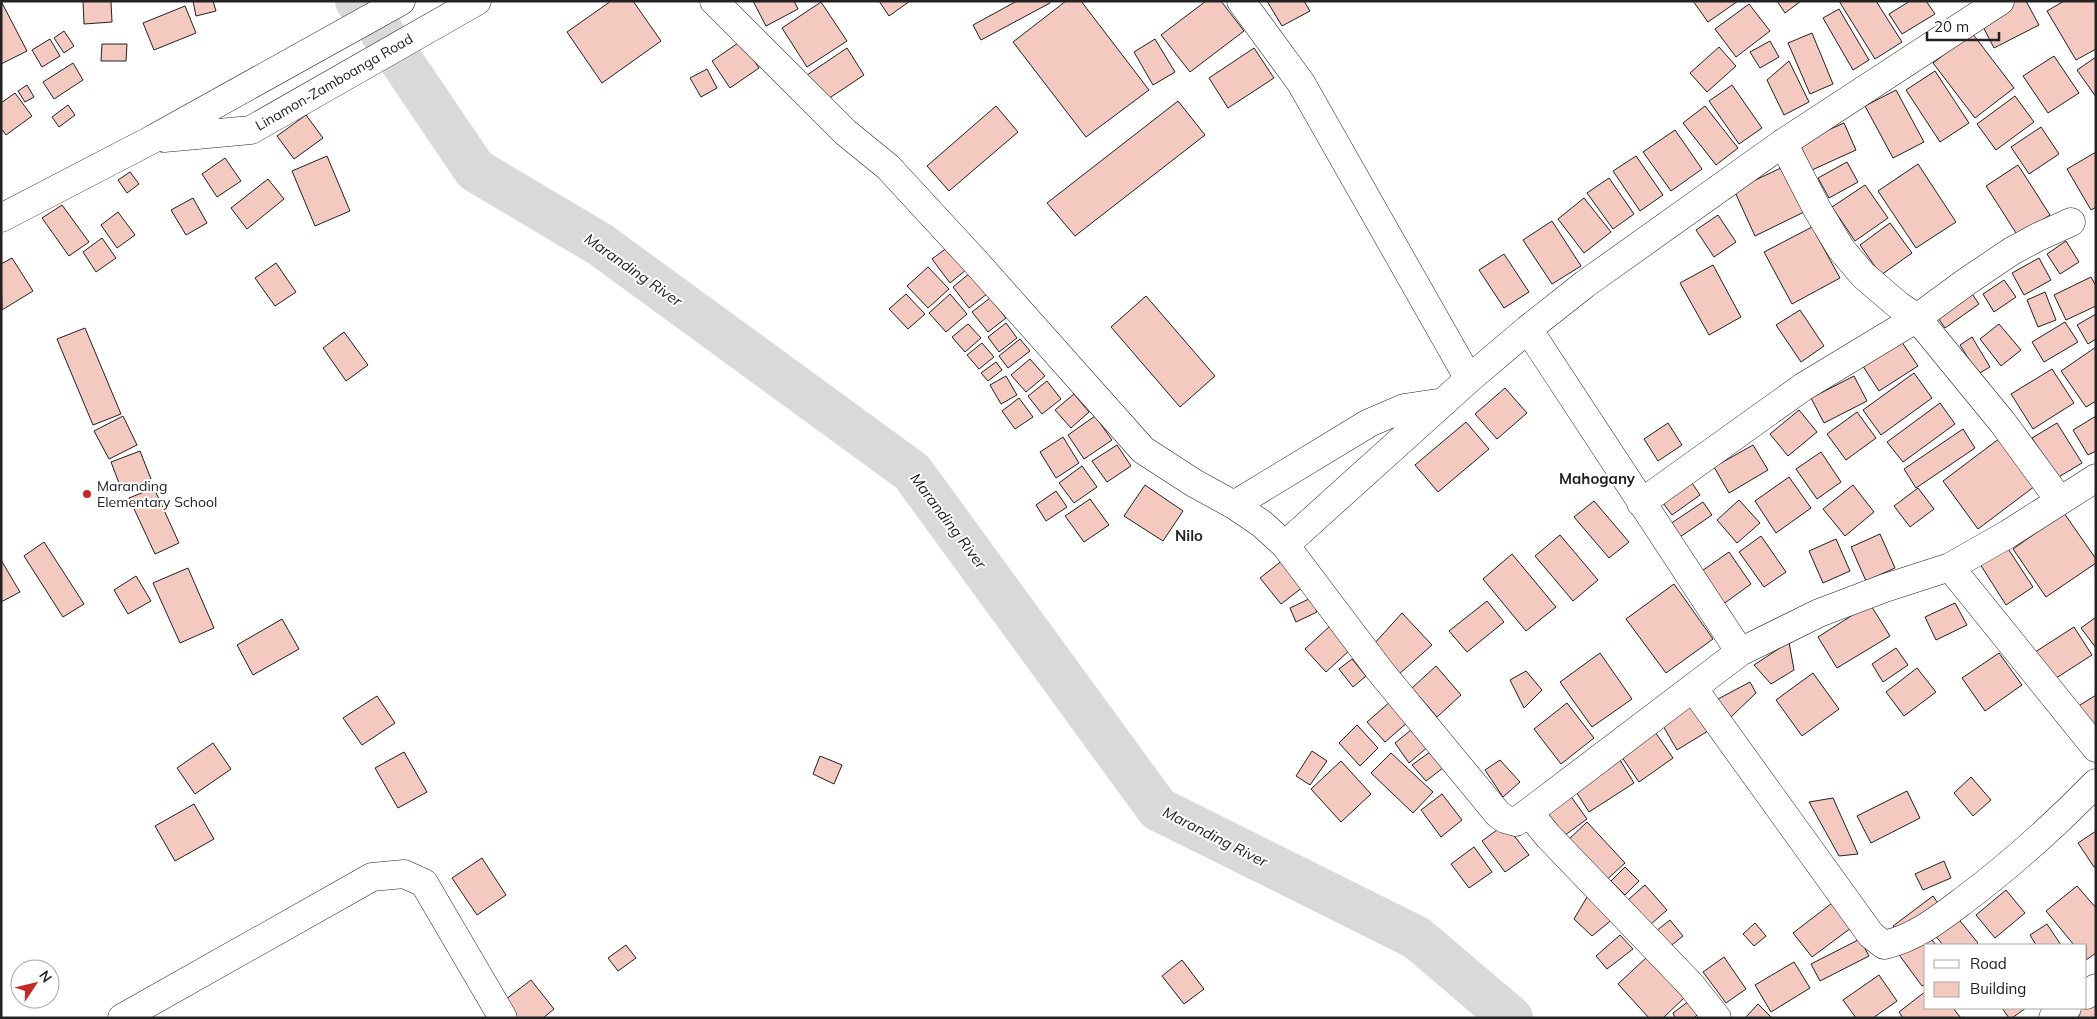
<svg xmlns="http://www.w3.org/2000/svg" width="2097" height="1019" font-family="Mulish,sans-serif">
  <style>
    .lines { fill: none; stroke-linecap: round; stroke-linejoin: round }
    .river { stroke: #d9d9d9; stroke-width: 44 }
    .building { fill: #f3c9c0; stroke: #222 }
    .minor-casing { stroke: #222; stroke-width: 29 }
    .highway-casing { stroke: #222; stroke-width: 29 }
    .minor { stroke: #fff; stroke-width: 28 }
    .highway { stroke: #fff; stroke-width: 28 }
    .poi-dot { fill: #c62828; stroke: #fff; stroke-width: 2 }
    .labels { text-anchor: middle; stroke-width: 4; stroke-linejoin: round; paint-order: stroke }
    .street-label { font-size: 14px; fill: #222; stroke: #fff }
    .poi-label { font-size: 14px; fill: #222; stroke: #fff; text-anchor: start }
    .water-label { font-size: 15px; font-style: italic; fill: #222; stroke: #fff }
    .neighbourhood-label { font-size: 15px; font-weight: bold; fill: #222; stroke: #fff }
  </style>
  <rect width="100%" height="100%" fill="#fff"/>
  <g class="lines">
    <path class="river" d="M357 1 375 22 475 170 601 245 912 472 1158 809 1417 938 1511 1018"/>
  </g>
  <path class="building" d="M1 1 27 51 1 64Z
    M83 1H111L112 22 84 24Z
    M193 1H213L216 11 196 16Z
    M611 1H633L661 41 602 83 567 32Z
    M753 1H794L798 9 766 26Z
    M879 1H910L889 16Z
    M1017 1H1049L1050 3 981 40 973 25Z
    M1066 1H1081L1149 90 1086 137 1013 42Z
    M1206 1H1221L1244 31 1190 72 1161 35Z
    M1267 1H1304L1310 11 1282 26Z
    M1693 1H1738L1708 22Z
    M1777 1H1801L1785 13Z
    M1839 1H1876L1902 42 1875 59Z
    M1910 1H1926L1935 14 1902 34 1889 14Z
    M2013 1H2026L2039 25 1994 48 1979 19Z
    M2064 1H2096V49L2076 60 2047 11Z
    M821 2 847 41 807 67 782 28Z
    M1749 4 1770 31 1736 57 1715 29Z
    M185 6 196 33 154 50 143 23Z
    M1839 9 1869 60 1853 70 1823 18Z
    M64 31 74 46 64 53 54 38Z
    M1812 33 1833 84 1810 94 1788 43Z
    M1972 33 2014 88 1975 118 1933 63Z
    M50 39 60 56 42 67 32 50Z
    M1155 39 1175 72 1153 85 1134 52Z
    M741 41 759 68 730 88 712 61Z
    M1770 41 1779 57 1760 68 1750 52Z
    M102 44H127L126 61H101Z
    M1719 47 1736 66 1707 92 1690 73Z
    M847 48 864 75 825 101 807 75Z
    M1254 48 1274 78 1228 108 1209 78Z
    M2054 56 2079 93 2048 113 2023 76Z
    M2096 57V97L2077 70Z
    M1789 61 1809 102 1784 115 1767 80Z
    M73 63 83 80 54 99 43 82Z
    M707 69 717 88 701 97 690 78Z
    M1935 71 1969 123 1940 142 1906 90Z
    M27 85 34 97 25 102 18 91Z
    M1732 85 1762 128 1739 144 1709 101Z
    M1896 90 1924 142 1893 158 1865 106Z
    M15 93 32 116 6 135 1 128V103Z
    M2015 96 2034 122 1996 150 1977 124Z
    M1178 101 1205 135 1075 236 1047 203Z
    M68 105 75 115 59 127 52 117Z
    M996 106 1018 132 949 191 927 166Z
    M1705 106 1738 148 1716 165 1683 123Z
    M306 115 323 138 294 159 277 136Z
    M1844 123 1856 150 1812 170 1799 143Z
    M2041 127 2059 154 2029 174 2011 147Z
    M1675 130 1702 169 1671 191 1643 152Z
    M2096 152V207L2091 210 2067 169Z
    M327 156 350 211 315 226 292 171Z
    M1636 156 1663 195 1640 211 1613 171Z
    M225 158 241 181 217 197 202 174Z
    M1847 162 1858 182 1829 198 1818 178Z
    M1918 164 1956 222 1916 248 1878 191Z
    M2018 165 2050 215 2018 236 1986 186Z
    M1783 167 1804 212 1755 236 1734 190Z
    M130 172 139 184 127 193 118 180Z
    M1609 178 1634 214 1613 229 1587 193Z
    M268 179 284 199 247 229 231 208Z
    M1865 185 1888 218 1855 241 1832 207Z
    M193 198 207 223 186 235 171 210Z
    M1584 198 1611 232 1584 253 1558 219Z
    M62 205 89 242 69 256 42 218Z
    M118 212 135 235 117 248 101 225Z
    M1718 215 1736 242 1714 257 1696 230Z
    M1552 221 1581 266 1552 284 1523 240Z
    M1890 223 1912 253 1881 275 1860 245Z
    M1812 227 1840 278 1792 304 1764 252Z
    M102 238 116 258 96 272 83 252Z
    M2066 241 2079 262 2060 274 2047 254Z
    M948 247 966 270 950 283 932 259Z
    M1504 254 1529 292 1504 308 1479 270Z
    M12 258 33 291 2 310 1 264Z
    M2039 258 2051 280 2024 295 2012 273Z
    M276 263 296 292 275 306 255 278Z
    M1713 265 1741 317 1709 335 1680 283Z
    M928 267 949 289 928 308 907 286Z
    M970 273 987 294 969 308 953 287Z
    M2091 277 2096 286V306L2066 320 2054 295Z
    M2004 280 2016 297 1994 312 1983 294Z
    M1968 288 1979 304 1945 328 1934 312Z
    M2045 292 2056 320 2038 327 2027 300Z
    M906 294 925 314 908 329 889 309Z
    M950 294 967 314 946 332 929 313Z
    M1146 296 1215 376 1180 407 1111 327Z
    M990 298 1006 318 988 332 972 312Z
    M1800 310 1824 346 1801 362 1776 325Z
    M2096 314V339L2088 344 2077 325Z
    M2065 322 2078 342 2044 362 2032 342Z
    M1006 323 1017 338 999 352 988 337Z
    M968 324 981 338 965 352 952 337Z
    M1999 324 2021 350 2001 366 1980 339Z
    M85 328 121 414 93 425 57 339Z
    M344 332 368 365 346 381 323 348Z
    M1897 335 1918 366 1879 391 1859 360Z
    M1972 337 1990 367 1978 374 1960 345Z
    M1020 339 1030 351 1008 368 999 356Z
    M982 343 994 357 979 369 967 355Z
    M2096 347V401L2086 407 2061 371Z
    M1030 359 1045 376 1026 392 1011 375Z
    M996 362 1002 370 988 381 981 373Z
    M2052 369 2074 403 2033 429 2011 394Z
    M1914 373 1932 398 1881 435 1863 410Z
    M1006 376 1017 395 1001 404 990 385Z
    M1854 376 1867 401 1824 423 1811 398Z
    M1047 381 1061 399 1042 414 1028 396Z
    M1505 388 1527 413 1497 439 1475 414Z
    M1074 394 1089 412 1071 428 1055 410Z
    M1019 398 1033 417 1015 429 1002 411Z
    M1940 403 1955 424 1903 462 1887 442Z
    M1799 410 1817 432 1788 456 1770 434Z
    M1857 412 1876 438 1846 460 1827 434Z
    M123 416 137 445 109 459 94 431Z
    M1095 416 1112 440 1084 459 1068 435Z
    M2096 416V451L2088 455 2073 430Z
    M1466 422 1489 449 1438 492 1415 465Z
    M1668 423 1682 445 1658 461 1644 439Z
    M2057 423 2082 463 2057 478 2032 438Z
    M1963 429 1975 448 1916 488 1904 469Z
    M2004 435 2039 483 1978 529 1943 481Z
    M1063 437 1079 463 1056 478 1040 452Z
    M1117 445 1131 466 1107 482 1092 461Z
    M1753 445 1768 470 1729 493 1714 467Z
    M140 451 151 479 122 491 111 462Z
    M1821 452 1841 482 1817 499 1796 469Z
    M1082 466 1097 487 1074 503 1059 483Z
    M1789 477 1811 508 1776 533 1755 501Z
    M1692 483 1700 495 1672 515 1663 503Z
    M1145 485 1183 511 1163 541 1124 516Z
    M1853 485 1874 512 1845 536 1823 509Z
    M154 488 179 543 155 554 129 498Z
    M1918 488 1934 509 1910 527 1894 506Z
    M1056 491 1067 507 1046 521 1036 505Z
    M1090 499 1109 525 1084 542 1065 516Z
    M1739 500 1760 523 1737 543 1717 520Z
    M1594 501 1629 542 1609 558 1574 517Z
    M1703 502 1712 515 1680 537 1670 524Z
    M2064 513 2096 559V563L2046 597 2013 549Z
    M1880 534 1895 568 1866 581 1851 547Z
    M1560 535 1598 580 1573 601 1535 556Z
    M1761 536 1786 572 1764 587 1739 552Z
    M1836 539 1850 571 1823 583 1809 551Z
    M44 542 84 604 63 617 24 556Z
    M2007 547 2033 587 2006 605 1980 564Z
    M1729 552 1751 584 1722 605 1699 573Z
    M1512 554 1556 607 1526 631 1483 579Z
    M1 560 20 592 1 602Z
    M1283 560 1303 587 1281 604 1260 578Z
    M188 568 214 628 180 643 153 583Z
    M136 576 151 601 128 614 114 590Z
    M1674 584 1713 639 1666 673 1626 619Z
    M1311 598 1317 612 1296 622 1290 608Z
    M1487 601 1504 622 1467 652 1449 631Z
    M1955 603 1967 625 1936 640 1925 617Z
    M1870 604 1890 636 1837 668 1818 637Z
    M1402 613 1432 645 1398 675 1374 644Z
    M2096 617V648L2081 628Z
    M282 619 299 649 253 675 237 645Z
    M1330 626 1351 649 1326 672 1305 649Z
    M2074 627 2092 655 2050 682 2032 654Z
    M1789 642 1794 670 1771 684 1754 665Z
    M1896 648 1908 665 1883 682 1872 664Z
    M1600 653 1632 699 1592 727 1560 682Z
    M1999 653 2022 685 1985 711 1962 678Z
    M1352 659 1366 676 1353 687 1339 669Z
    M1436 666 1461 695 1437 717 1412 688Z
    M1917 668 1936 692 1904 716 1886 692Z
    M1526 671 1542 690 1524 708 1510 680Z
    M1813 673 1839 709 1802 736 1776 700Z
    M1750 682 1756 693 1731 717 1718 699Z
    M2096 695V737L2077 707Z
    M377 696 395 723 362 745 343 718Z
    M1391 701 1409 721 1385 742 1367 722Z
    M1567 703 1594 738 1561 764 1534 729Z
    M1692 705 1708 731 1677 750 1662 724Z
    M1357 725 1378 748 1360 766 1339 743Z
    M1417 725 1430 745 1409 763 1395 743Z
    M1653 729 1673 758 1639 782 1619 753Z
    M213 743 231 769 195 794 177 768Z
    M1312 751 1327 761 1310 785 1296 776Z
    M404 752 427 792 398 808 375 768Z
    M1430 752 1443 768 1426 781 1412 765Z
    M1391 753 1433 792 1413 813 1371 773Z
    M820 756 842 765 834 784 813 774Z
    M1500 760 1520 782 1503 797 1485 770Z
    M1620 760 1634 783 1589 812 1575 790Z
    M1341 761 1371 794 1341 822 1311 789Z
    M1971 777 1991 800 1973 816 1954 793Z
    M1567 791 1587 819 1561 838 1541 811Z
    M1907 791 1920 818 1871 843 1857 816Z
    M1442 794 1462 820 1441 837 1421 810Z
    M1833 798 1858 854 1839 856 1809 802Z
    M194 804 214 839 175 861 155 826Z
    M1587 822 1625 863 1603 883 1566 842Z
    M1505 824 1529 855 1505 872 1482 841Z
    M2096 831V866L2094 867 2078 843Z
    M1474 847 1492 872 1469 888 1451 864Z
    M482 858 506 895 477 915 452 878Z
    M1944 861 1951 878 1923 890 1915 874Z
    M1625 867 1639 881 1625 895 1611 881Z
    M1645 885 1667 910 1643 931 1621 906Z
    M2077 886 2096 908V953L2086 960V945H2074L2046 911Z
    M2006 890 2025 913 1995 938 1976 915Z
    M1590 892 1613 919 1592 936 1574 919Z
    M1933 896 1940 906 1901 936 1893 926Z
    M1836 900 1855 925 1812 957 1793 933Z
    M1952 911 1978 943 1976 945H1943L1930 929Z
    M1670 920 1683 936 1663 952 1651 935Z
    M1755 923 1766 936 1754 946 1743 934Z
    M2047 924 2061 945H2036L2030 935Z
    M1925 931 1936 945H1926V984L1922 986 1897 952Z
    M1620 935 1633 949 1607 969 1596 956Z
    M1860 939 1869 956 1820 981 1811 964Z
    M626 945 636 958 618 971 608 958Z
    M1647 957 1684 998 1663 1018H1649L1618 984Z
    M1724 957 1746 989 1726 1003 1703 972Z
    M1182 960 1204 989 1184 1004 1162 976Z
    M1794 962 1810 988 1771 1012 1755 985Z
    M1879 975 1897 1001 1873 1018H1856L1843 1000Z
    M531 980 554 1009 543 1018H506L497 1006Z
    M1926 991V1008H1953L1961 1018H1903L1899 1012Z
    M2096 997V1018H2070L2077 1008H2086Z
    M1689 1001 1698 1014 1694 1018H1675L1673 1013Z
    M1758 1004 1772 1018H1745Z
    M2002 1008H2026L2012 1018H2009Z"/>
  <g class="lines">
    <g class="minor-casing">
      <path id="minor" d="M714 1 845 132 888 167 973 259 1143 450 1194 483 1234 505 1262 524 1285 545 1380 671 1498 814 1505 819 1516 822 1740 652 1528 329
        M1241 1 1301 83 1469 379
        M1783 143 1817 209 1841 249 1863 275 1898 305 1917 318 2003 423 2060 501
        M1641 503 1803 387 1917 318 1966 282 2012 251 2038 237 2071 222
        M1234 505 1369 423 1404 408 1444 402
        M1285 545 1469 379 1528 329 1585 284 1783 143 2000 1
        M1950 567 2096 748
        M1740 652 1819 613 1885 588 1950 567 2008 534 2096 478
        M1693 688 1871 935 1884 945C1915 938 1939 919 1964 900 2012 864 2054 826 2096 783
        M1530 814 1548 836 1691 985 1717 1018
        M2086 995 2096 988
        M122 1018 372 877 404 874 424 883 503 1018
        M2053 1018 2067 1008"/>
    </g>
    <g class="highway-casing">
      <path id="highway" d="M164 138 251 130 477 1
        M1 218 153 139 401 1"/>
    </g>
    <use href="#minor" class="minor"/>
    <use href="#highway" class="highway"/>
  </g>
  <circle class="poi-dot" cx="87" cy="494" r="5"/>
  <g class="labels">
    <g class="street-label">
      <text transform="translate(334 82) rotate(-30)" y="5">Linamon-Zamboanga Road</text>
    </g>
    <g class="poi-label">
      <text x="97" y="491">Maranding<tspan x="97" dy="16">Elementary School</tspan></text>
    </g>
    <g class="water-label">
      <text transform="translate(633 270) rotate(35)" y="5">Maranding River</text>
      <text transform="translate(948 521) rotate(53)" y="5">Maranding River</text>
      <text transform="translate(1215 837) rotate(27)" y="5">Maranding River</text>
    </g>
    <g class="neighbourhood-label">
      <text x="1597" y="484">Mahogany</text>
      <text x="1189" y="541">Nilo</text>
    </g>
  </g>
  <rect width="2097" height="1019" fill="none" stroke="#222222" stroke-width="5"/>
  <rect x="1924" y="944" width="162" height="65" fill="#ffffff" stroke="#a7a7a7"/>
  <rect x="1934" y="960" width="25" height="8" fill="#ffffff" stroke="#a7a7a7"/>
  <text x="1970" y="969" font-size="15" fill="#222222">Road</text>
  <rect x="1934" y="982" width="25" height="15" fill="#f3c9c0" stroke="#a7a7a7"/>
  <text x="1970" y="994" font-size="15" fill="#222222">Building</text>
  <g transform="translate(35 984) rotate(55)"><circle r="24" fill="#ffffff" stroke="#a7a7a7"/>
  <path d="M0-4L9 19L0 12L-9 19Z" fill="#c62828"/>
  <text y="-8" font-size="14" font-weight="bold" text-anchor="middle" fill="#222222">N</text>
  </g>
  <path d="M1927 32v8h72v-8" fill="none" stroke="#222222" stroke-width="2.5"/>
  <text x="1934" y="32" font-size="15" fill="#222222" stroke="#ffffff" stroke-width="4" paint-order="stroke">20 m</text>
</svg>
